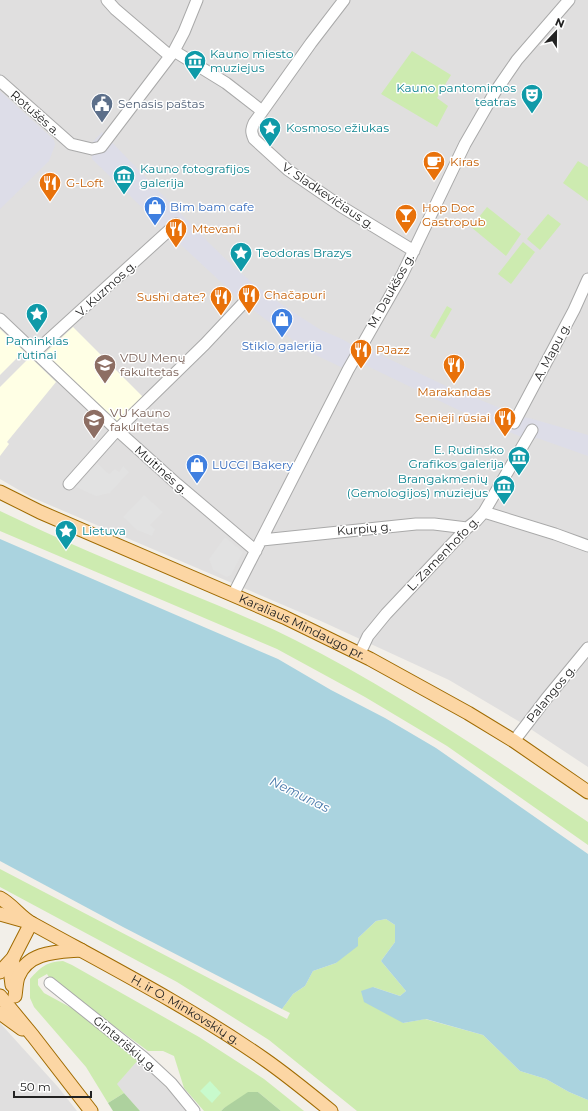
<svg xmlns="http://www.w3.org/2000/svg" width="588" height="1111" font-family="Montserrat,sans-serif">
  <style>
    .residential { fill: #e0dfdf }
    .education { fill: #ffffe5 }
    .grass { fill: #cdebb0 }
    .forest { fill: #add19e }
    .park { fill: #c8facc }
    .parking { fill: #e2e2e2 }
    .plaza { fill: #dddde8 }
    .water { fill: #aad3df }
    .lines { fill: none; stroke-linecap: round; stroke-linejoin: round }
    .minor-casing { stroke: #a9a9a9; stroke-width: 13 }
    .major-casing { stroke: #a06b00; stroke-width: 15 }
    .minor { stroke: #fff; stroke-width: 11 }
    .major { stroke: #fcd6a4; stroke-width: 13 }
    .labels { text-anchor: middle; stroke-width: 3; stroke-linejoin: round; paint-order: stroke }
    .culture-label { font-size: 12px; fill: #0d838f; stroke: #fff; text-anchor: start }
    .service-label { font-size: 12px; fill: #4e5e75; stroke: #fff; text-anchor: start }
    .street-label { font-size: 12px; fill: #222; stroke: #fff }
    .food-label { font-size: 12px; fill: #c56008; stroke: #fff; text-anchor: start }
    .shop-label { font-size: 12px; fill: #366cbe; stroke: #fff; text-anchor: start }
    .education-label { font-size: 12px; fill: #785e54; stroke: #fff; text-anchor: start }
    .water-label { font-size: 13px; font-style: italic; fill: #4a7aab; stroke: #fff }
  </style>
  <rect width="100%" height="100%" fill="#f2efe9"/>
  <path class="residential" d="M0 0H588V767L520 722 449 680 323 622 31 497 0 479Z
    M0 1023 58 1087 77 1111H0Z
    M139 1059 175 1097 187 1111H140L116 1084Z"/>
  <path class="education" d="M73 327 143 397 118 422 45 353Z
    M0 329 24 351 0 375Z
    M30 357 56 382 7 442 9 444 0 456V387Z"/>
  <path class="grass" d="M412 51 451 75 437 98 448 106 437 127 381 94Z
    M578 161 588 167V201L563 183Z
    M487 207 521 234 506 256 471 227Z
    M548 214 561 224 540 250 527 239Z
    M523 242 535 252 511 284 498 274Z
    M447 306 452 309 435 339 430 336Z
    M0 511C58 539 118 564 178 589 217 605 257 621 295 640 398 692 492 757 588 822V845L447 746 365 697 277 649 0 531Z
    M0 869 287 1019 290 1013 282 1009 293 994 305 986 313 971 336 963 358 938 376 921 386 919 395 925V942L381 961 406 991 400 996 373 987 403 1023 425 1019 483 1035 520 1071 546 1079 569 1092 588 1100V1111H357L269 1040 177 982 0 887Z
    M63 961 72 965 199 1037 264 1079 304 1111H281L258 1092 224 1108 221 1111H204L184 1088 174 1056 163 1051H148L50 979 47 974 38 979V985L44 993 79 1012 139 1059 117 1084 124 1093 108 1103 86 1067 34 1007 30 998V979C41 967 46 962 63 961Z"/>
  <path class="forest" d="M248 1092H258L281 1111H221L224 1108Z
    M124 1093 140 1111H113L108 1103Z"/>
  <path class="park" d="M210 1081 221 1093 212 1103 200 1091Z"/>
  <path class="parking" d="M97 463 109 474 115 469 119 472 123 466 129 472 110 493 96 496 76 487Z
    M144 495 163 512 150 525 155 529 152 536 137 530 123 517Z
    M225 537 243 552 231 575 227 577 213 570 209 559Z"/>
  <path class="plaza" d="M0 91 54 140 55 145 49 161 0 209Z
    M102 132 209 243 236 269 259 288 291 311 321 330 342 339 354 346 368 349 446 386 522 417 529 418 588 435V456L537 438 532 440 519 436 475 418 363 364 343 368 307 351 239 299 163 228 92 159 91 144Z"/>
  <path class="water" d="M0 539 278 659 331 690 385 718 436 748 588 854V1100L569 1092 546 1079 520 1071 483 1035 426 1019 403 1023 364 1002 361 991 373 987 400 996 406 991 381 961 395 942V925L386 919 376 921 358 938V946L336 963 313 971 305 986 293 994 282 1009 123 927 0 861Z"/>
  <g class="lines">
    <g class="minor-casing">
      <path id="minor" d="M107 0 115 9 170 56
        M344 0 311 43 254 123C251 130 251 132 254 139L288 170 342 207 414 251
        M174 51 226 83 262 111
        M0 81 71 144 92 149 101 147 174 51 184 32 197 0
        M0 319 117 430 177 484 256 551
        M35 352 176 224
        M514 423 574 310 588 279
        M69 484 117 430 205 344 252 294
        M484 512 555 534 588 546
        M262 540 416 524H434L467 528
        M233 595 348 370 402 275 465 144 495 92 517 60 569 0
        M360 653 368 636 386 614 467 528 476 521 484 512 532 430
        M514 741 546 699 588 648
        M50 983 143 1057 171 1083 194 1111"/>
    </g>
    <g class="major-casing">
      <g id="major">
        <path id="s1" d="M0 492 40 512 284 617 370 659 468 713 514 741 588 792"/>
        <path id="s2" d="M0 898C13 905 21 918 33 924 111 967 191 1008 264 1059 287 1075 309 1093 331 1111"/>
        <path d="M0 914 25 921"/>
        <path d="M0 972 13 958 31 923"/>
        <path d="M12 985 11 977 13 958"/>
        <path d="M0 996 33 1036 91 1111"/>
        <path d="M15 996C16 990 16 983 18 977 28 951 58 952 81 950"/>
        <path d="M0 1013 22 1029"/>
      </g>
    </g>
    <use href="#minor" class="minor"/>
    <use href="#major" class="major"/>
  </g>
  <defs>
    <g id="museum-pin" transform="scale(1.15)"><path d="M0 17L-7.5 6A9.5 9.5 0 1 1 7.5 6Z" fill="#0f9aa8" stroke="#fff"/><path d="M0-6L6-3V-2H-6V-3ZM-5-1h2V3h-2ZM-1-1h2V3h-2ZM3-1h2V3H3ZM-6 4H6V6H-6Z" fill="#fff"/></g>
    <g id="theatre-pin" transform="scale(1.15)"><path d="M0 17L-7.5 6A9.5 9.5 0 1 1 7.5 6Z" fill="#0f9aa8" stroke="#fff"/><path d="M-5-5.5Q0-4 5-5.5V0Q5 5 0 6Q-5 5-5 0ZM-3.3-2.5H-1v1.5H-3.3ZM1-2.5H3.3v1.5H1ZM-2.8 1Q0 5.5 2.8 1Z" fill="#fff"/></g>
    <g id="civic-pin" transform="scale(1.15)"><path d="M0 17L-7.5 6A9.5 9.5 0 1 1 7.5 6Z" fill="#5c6f8a" stroke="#fff"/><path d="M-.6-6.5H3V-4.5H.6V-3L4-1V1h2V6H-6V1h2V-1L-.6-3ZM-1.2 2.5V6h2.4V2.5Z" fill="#fff"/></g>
    <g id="sight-pin" transform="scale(1.15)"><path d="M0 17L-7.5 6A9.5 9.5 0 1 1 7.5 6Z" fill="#0f9aa8" stroke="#fff"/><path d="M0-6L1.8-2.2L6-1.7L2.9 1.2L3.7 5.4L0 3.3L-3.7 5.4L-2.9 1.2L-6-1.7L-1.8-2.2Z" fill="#fff"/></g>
    <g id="cafe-pin" transform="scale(1.15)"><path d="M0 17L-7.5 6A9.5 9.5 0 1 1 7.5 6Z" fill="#e8710a" stroke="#fff"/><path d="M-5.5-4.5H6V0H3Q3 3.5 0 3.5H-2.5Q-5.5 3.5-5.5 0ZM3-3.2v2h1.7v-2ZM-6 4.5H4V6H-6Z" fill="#fff"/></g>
    <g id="restaurant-pin" transform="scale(1.15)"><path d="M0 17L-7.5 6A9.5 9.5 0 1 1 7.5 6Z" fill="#e8710a" stroke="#fff"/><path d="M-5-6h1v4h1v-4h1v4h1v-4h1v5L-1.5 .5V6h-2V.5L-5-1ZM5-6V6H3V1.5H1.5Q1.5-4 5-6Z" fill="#fff"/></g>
    <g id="shop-pin" transform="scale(1.15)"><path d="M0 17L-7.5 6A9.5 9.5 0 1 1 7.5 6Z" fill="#3f7fe0" stroke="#fff"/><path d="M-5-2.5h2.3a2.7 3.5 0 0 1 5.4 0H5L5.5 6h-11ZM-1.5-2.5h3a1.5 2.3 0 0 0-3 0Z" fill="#fff"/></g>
    <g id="bar-pin" transform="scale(1.15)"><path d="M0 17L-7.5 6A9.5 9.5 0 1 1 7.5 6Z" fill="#e8710a" stroke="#fff"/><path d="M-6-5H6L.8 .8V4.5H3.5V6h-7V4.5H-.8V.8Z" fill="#fff"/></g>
    <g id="university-pin" transform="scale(1.15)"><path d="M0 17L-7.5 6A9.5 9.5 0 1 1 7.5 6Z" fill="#8d6e63" stroke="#fff"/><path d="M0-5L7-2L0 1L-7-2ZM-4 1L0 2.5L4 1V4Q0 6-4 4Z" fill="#fff"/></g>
  </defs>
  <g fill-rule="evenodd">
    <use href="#museum-pin" x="195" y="61"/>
    <use href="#theatre-pin" x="532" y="95"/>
    <use href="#civic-pin" x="102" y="104"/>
    <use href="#sight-pin" x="270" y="128"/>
    <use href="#cafe-pin" x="434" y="162"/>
    <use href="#museum-pin" x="124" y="176"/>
    <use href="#restaurant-pin" x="50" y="183"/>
    <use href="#shop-pin" x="155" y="207"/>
    <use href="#bar-pin" x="406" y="215"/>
    <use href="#restaurant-pin" x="176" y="229"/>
    <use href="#sight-pin" x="241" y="253"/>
    <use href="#restaurant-pin" x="249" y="295"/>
    <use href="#restaurant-pin" x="221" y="297"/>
    <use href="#sight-pin" x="37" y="314"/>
    <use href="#shop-pin" x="282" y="319"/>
    <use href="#restaurant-pin" x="361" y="350"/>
    <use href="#university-pin" x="105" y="365"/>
    <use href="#restaurant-pin" x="454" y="365"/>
    <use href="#restaurant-pin" x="505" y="418"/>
    <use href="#university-pin" x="94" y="420"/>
    <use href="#museum-pin" x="519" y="457"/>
    <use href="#shop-pin" x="197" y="465"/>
    <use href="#museum-pin" x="504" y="486"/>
    <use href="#sight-pin" x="66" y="531"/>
  </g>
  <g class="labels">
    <g class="culture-label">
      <text x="210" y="58">Kauno miesto<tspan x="210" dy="14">muziejus</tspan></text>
      <text x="516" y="92" text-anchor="end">Kauno pantomimos<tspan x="516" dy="14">teatras</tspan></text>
      <text x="286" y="132">Kosmoso ežiukas</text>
      <text x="140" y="173">Kauno fotografijos<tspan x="140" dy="14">galerija</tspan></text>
      <text x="256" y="257">Teodoras Brazys</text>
      <text x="37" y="345" text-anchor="middle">Paminklas<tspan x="37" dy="14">rutinai</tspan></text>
      <text x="504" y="454" text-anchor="end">E. Rudinsko<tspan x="504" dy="14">Grafikos galerija</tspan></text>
      <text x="488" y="483" text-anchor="end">Brangakmenių<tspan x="488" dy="14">(Gemologijos) muziejus</tspan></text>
      <text x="82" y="535">Lietuva</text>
    </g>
    <g class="service-label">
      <text x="118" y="108">Senasis paštas</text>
    </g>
    <g class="street-label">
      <text transform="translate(35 113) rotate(41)" y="4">Rotušės a.</text>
      <text transform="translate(328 196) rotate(34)" y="4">V. Sladkevičiaus g.</text>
      <text transform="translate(106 289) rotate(-42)" y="4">V. Kuzmos g.</text>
      <text transform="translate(391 291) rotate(-61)" y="4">M. Daukšos g.</text>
      <text transform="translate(552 352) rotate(-62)" y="4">A. Mapu g.</text>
      <text transform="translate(161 470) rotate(42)" y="4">Muitinės g.</text>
      <text transform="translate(364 529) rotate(-5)" y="4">Kurpių g.</text>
      <text transform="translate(443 554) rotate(-46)" y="4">L. Zamenhofo g.</text>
      <text dy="4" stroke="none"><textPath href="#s1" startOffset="331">Karaliaus Mindaugo pr.</textPath></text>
      <text transform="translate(551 694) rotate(-51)" y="4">Palangos g.</text>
      <text dy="4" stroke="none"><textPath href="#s2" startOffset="217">H. ir O. Minkovskių g.</textPath></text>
      <text transform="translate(125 1044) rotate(40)" y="4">Gintariškių g.</text>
    </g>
    <g class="food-label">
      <text x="450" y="166">Kiras</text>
      <text x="66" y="187">G-Loft</text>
      <text x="422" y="212">Hop Doc<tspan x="422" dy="14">Gastropub</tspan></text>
      <text x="192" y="233">Mtevani</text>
      <text x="264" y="299">Chačapuri</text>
      <text x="206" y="301" text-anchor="end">Sushi date?</text>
      <text x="376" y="354">PJazz</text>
      <text x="454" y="396" text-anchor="middle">Marakandas</text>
      <text x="490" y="422" text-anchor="end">Senieji rūsiai</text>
    </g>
    <g class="shop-label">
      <text x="170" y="211">Bim bam cafe</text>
      <text x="282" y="350" text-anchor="middle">Stiklo galerija</text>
      <text x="212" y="469">LUCCI Bakery</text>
    </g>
    <g class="education-label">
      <text x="120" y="362">VDU Menų<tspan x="120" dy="14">fakultetas</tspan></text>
      <text x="110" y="417">VU Kauno<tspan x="110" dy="14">fakultetas</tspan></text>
    </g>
    <g class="water-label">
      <text transform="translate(300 794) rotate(26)" y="5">Nemunas</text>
    </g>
  </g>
  <g transform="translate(556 32) rotate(22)" stroke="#ffffff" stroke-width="3" paint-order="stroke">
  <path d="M0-3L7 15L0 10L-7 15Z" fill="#222222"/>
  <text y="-6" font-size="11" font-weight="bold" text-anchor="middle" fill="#222222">N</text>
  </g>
  <path d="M14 1091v6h77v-6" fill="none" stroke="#222222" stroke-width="2"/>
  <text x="20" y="1091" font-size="12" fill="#222222" stroke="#ffffff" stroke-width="3" paint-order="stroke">50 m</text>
</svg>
